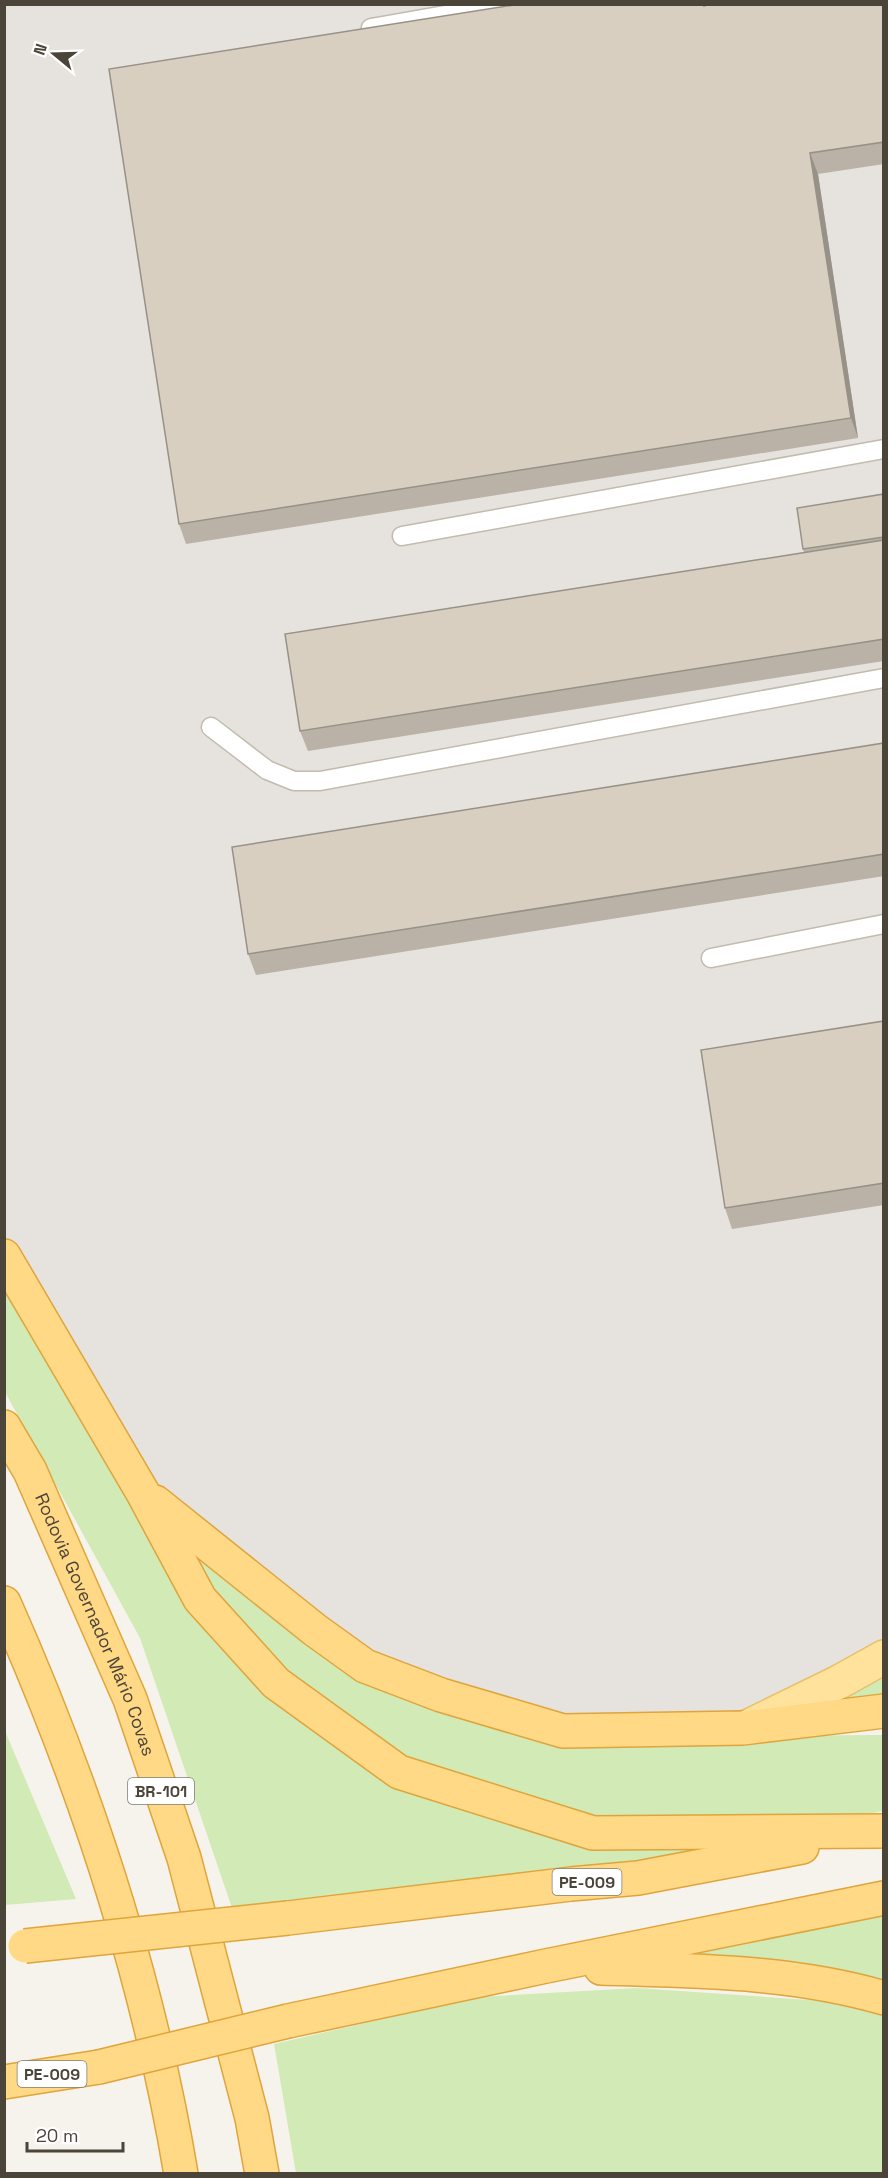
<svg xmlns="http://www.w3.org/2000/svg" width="888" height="2178" font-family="'Space Grotesk',sans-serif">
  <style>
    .industrial { fill: #e6e2dd }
    .green { fill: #d2eab5 }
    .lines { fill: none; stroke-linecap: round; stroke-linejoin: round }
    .service-casing { stroke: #c2bbae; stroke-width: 21 }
    .primary-casing { stroke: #e6c16a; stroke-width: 36 }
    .trunk-casing { stroke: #e0a43c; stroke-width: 36 }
    .service { stroke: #fff; stroke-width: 18 }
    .primary { stroke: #ffe39c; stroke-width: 33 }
    .trunk { stroke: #ffd985; stroke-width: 33 }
    .trunk-bridge-casing { stroke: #e0a43c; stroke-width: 36; stroke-linecap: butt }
    .trunk-bridge { stroke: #ffd985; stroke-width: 33 }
    .wall { fill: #bab2a6 }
    .shaded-wall { fill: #979187 }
    .building { fill: #d8cfc1; stroke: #979187; stroke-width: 1.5 }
    .labels { text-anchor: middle; stroke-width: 6; stroke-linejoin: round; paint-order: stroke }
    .shield { fill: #fff; stroke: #817c74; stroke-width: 1.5 }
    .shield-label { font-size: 16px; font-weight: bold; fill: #4b4439 }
    .street-label { font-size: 18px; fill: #4b4439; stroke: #fff }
  </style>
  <rect width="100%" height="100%" fill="#f6f3ec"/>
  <path class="industrial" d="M4 5H883V1657L743 1728 563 1731 365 1666 143 1493 5 1256Z"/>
  <path class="green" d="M4 1263 190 1606 401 1782 598 1845 762 1843 555 1881 232 1908 140 1638 5 1392Z
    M171 1525 365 1666 556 1741 737 1736 883 1735V1811L861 1815 604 1818 408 1758 289 1682 210 1595Z
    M883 1670V1701L812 1708Z
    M5 1731 76 1899 5 1905Z
    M883 1915V1989L624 1960 781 1935Z
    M637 1988 838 2002 883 2016V2173H296L274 2044 478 1997Z"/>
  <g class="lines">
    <g class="service-casing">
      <path id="service" d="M371 28 508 4
        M402 536 884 449
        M211 727 267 770 294 781H320L884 678
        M711 958 884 924"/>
    </g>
    <g class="primary-casing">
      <path id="primary" d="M749 1726 839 1682 884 1657"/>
    </g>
    <g class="trunk-casing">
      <g id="trunk">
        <path d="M4 1256 143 1493 200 1599 276 1683 399 1772 593 1833 881 1831"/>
        <path id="s1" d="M4 1427 30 1471 130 1699 184 1858 252 2118 262 2174"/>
        <path d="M155 1502 315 1630 365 1666 441 1695 563 1731 743 1728 884 1711"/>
        <path d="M4 1603C85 1785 148 1977 181 2174"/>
        <path d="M288 1918 571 1884 638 1878 802 1847"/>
        <path d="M601 1968C696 1971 792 1971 884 1998"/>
        <path d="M288 2021 546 1966 884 1898"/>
        <path d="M4 2082 99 2067"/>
      </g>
    </g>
    <use href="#service" class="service"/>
    <use href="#primary" class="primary"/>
    <use href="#trunk" class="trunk"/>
    <g class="trunk-bridge-casing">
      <path id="trunk-bridge" d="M25 1946 288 1918
        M99 2067 288 2021"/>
    </g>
    <use href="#trunk-bridge" class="trunk-bridge"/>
  </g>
  <path class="wall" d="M884 4V164L818 174 858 438 186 544 179 524Z
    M884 494V661L308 751 300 731 804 552 803 549Z
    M884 743V876L256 975 248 954Z
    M884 1021V1205L732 1229 725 1208Z"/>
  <path class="shaded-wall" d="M810 153 818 174 858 438 851 418Z"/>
  <path class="building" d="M520 4H704V6L711 4H884V142L810 153 851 418 179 524 109 69Z
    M884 494V537L803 549 797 508Z
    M884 540V639L300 731 285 634Z
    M884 743V854L248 954 232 847Z
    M884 1021V1183L725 1208 701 1050Z"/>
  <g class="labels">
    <g class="shield">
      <rect x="128" y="1778" width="66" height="26" rx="4.5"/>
      <rect x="552.5" y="1869" width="69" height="26" rx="4.5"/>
      <rect x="17.5" y="2061" width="69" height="26" rx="4.5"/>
    </g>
    <g class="shield-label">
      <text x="161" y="1797">BR-101</text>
      <text x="587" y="1888">PE-009</text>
      <text x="52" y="2080">PE-009</text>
    </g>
    <g class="street-label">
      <text dy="6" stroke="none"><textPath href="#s1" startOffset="218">Rodovia Governador Mário Covas</textPath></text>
    </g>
  </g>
  <rect width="888" height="2178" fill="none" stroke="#4b4439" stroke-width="12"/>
  <g transform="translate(54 54) rotate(289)" stroke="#ffffff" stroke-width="4.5" paint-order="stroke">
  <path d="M0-4.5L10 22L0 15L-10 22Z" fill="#4b4439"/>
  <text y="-9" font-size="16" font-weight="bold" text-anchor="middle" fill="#4b4439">N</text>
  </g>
  <path d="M27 2142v9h96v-9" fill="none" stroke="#4b4439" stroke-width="3"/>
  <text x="36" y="2142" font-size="18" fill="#4b4439" stroke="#ffffff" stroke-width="4.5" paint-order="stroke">20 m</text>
</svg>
